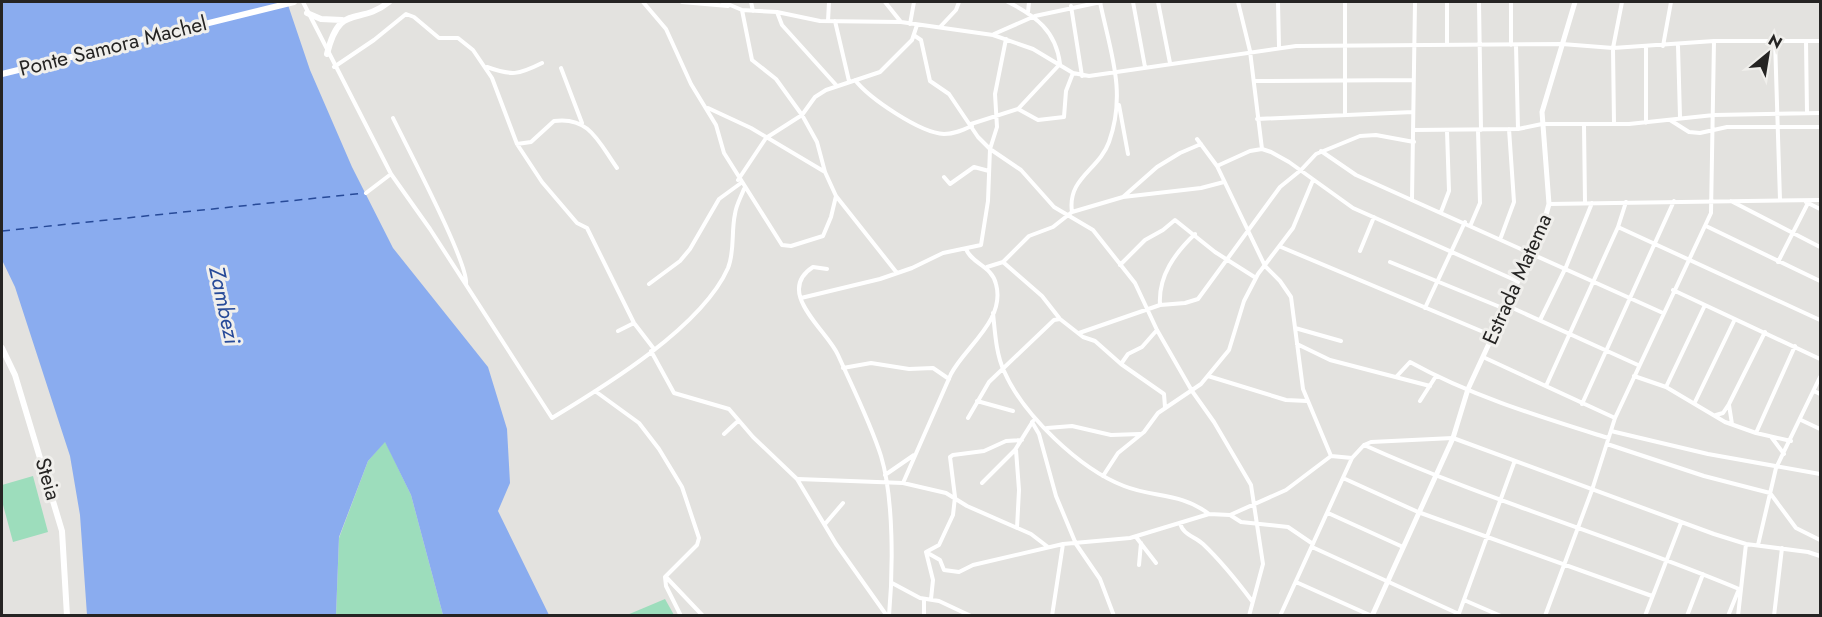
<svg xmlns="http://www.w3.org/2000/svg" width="1822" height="617" font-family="Jost,sans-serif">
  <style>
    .green { fill: #9dddbc }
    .water { fill: #8aacef }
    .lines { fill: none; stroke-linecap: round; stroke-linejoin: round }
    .ferry { stroke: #274a98; stroke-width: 1.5; stroke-dasharray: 8 6; stroke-linecap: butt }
    .street { stroke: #fff; stroke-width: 4 }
    .secondary { stroke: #fff; stroke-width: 5 }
    .primary { stroke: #fff; stroke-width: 6 }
    .labels { text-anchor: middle; stroke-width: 6; stroke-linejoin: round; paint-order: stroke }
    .street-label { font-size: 21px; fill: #252423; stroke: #f0efec }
    .water-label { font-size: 22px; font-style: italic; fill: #274a98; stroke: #f0efec }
  </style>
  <rect width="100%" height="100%" fill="#e3e2df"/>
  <path class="green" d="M385 441 411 495 443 615 336 616 339 538 368 461Z
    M33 476 48 532 13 542 2 501V485Z
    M665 599 674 615H627Z"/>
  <path class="water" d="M2 2H287L310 70 352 167 393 248 488 367 507 429 510 483 498 511 549 615H443L411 495 385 442 368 461 339 537 336 615H87L80 515 70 456 15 287 2 260Z"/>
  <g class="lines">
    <path class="ferry" d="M2 231 365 193"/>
    <path class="street" d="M303 2 391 174 430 229 552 418C605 386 702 327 728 268 735 251 731 232 735 214 736 205 741 197 744 189
      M643 2 666 29 691 84 716 125 724 153 782 245 791 246 823 236 831 217 836 196
      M682 2 728 6
      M723 2 742 10 777 12 820 21 901 22 993 35 1033 49 1073 73 1089 76 1296 46 1562 44 1613 48 1714 41H1820
      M751 2 753 11
      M885 2 901 22
      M1133 2 1145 67
      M1158 2 1170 63
      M1238 2 1250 51 1262 149
      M1278 2 1279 47
      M1345 2V114
      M1479 2 1481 130
      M1511 2V45
      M1071 6 1082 76
      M742 10 752 60 776 79 802 115 817 142 825 172 836 196 897 273
      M777 12 782 25 837 86
      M1028 12 1029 2
      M828 21 829 2
      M835 21 849 81
      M910 24 914 2
      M940 27 956 10 959 2
      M994 34 1035 16 1101 2
      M915 36 921 40 930 81 949 94 978 137 990 149 1021 170 1054 207 1093 230 1135 283 1157 330 1192 391 1214 422 1251 485 1263 564 1249 616
      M1775 40 1780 200
      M1806 41 1807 113
      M1447 45V2
      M1516 45 1518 129
      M1663 46 1671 2
      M1678 46 1680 117
      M1646 47V123
      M334 67 374 40 406 14 414 17 439 38H458L473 50 492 78 517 144 542 182 577 223 587 228 634 323 654 349
      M487 67C512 76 518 75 542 63
      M561 68 582 123
      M855 80C869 98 920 133 944 134 954 134 963 130 972 126
      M1255 81 1414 80
      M1119 105 1128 154
      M708 108 751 128 825 172
      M1018 109 1038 120 1064 117 1066 91 1073 73
      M393 118C406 145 469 264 466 284
      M1257 119 1413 112
      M1670 120 1689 132 1700 133 1727 127H1820
      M971 124 1018 109 1060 64C1056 31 1036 16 1008 2
      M1614 124 1613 48 1622 2
      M1584 125 1585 203
      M1413 130 1518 129 1542 124H1629L1714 115 1820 113
      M1197 139 1217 166 1265 266 1280 281 1291 297 1303 389 1331 456 1352 458
      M517 144 531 142 554 121C590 116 599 143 617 168
      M1321 151 1356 175 1663 313
      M1217 166 1250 151 1262 149 1271 152 1289 162 1353 208 1517 281
      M944 177 950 184 974 167 989 171
      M738 180 766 138 802 115 815 97 826 90 880 72 912 40 917 25
      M366 193 391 174
      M1123 197 1157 167 1180 153 1201 144
      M1412 199 1415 2
      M1731 201 1820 247
      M1806 202 1820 209
      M1549 204 1820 200
      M1072 212C1067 178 1099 170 1109 142 1127 92 1110 51 1100 2
      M1441 212 1449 191 1447 131
      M1471 224 1480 203 1478 130
      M1706 226 1820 281
      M1618 227 1820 320
      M1501 237 1514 202 1509 129
      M1281 247 1493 336
      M1360 251 1374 217
      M1003 262 1042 296 1060 319 1083 337 1095 341 1121 364 1164 394 1165 407
      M1390 262 1505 309
      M1778 262 1808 203
      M1120 265 1145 240 1163 230 1175 220 1215 252 1256 278
      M987 267 1003 262 1029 236 1053 227 1072 212 1123 197 1201 188 1224 182
      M827 269 813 267C774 292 827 330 838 355 852 386 871 424 881 456 894 499 893 571 889 616
      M649 284 680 261 690 249 719 199 741 183
      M1673 290 1820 359
      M801 298 880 279 912 268 943 253 981 245 988 201 990 149 997 127 995 94 1006 39
      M1160 305C1158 276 1175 253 1195 234
      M1506 305 1638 365
      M1425 308 1465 222
      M993 313C995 332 996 354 1004 371 1023 415 1080 469 1124 486 1154 498 1180 492 1209 514
      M1540 320 1566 267 1592 203
      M1295 328 1341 341
      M618 331 634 323
      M1079 333 1160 305 1185 303 1198 299 1280 187 1301 170 1316 154 1360 136 1376 135 1414 142
      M1297 344 1330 360 1430 386
      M651 351 674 393 729 409 753 437 797 479 836 544 887 616
      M1483 357 1615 418
      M1121 364 1128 354 1142 347 1157 330
      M843 368 871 363 909 369 933 368 949 379
      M1208 376 1286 400 1307 401
      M1397 376 1410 362C1471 396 1541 417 1608 438
      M1634 376 1666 387 1725 422 1756 433 1791 441
      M1546 386 1618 227 1626 202
      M1666 387 1705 305
      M595 391 639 423 659 449 682 487 699 538 697 545 665 577 666 586 681 616
      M1814 391 1820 394
      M977 401 1013 411
      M1420 401 1436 376
      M1695 402 1735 319
      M1582 404 1674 201
      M1729 405 1732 424
      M1716 415 1723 413 1729 404 1765 332
      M968 418 989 382 1054 320 1060 319
      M1801 420 1820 429
      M1032 422 1039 434 1056 496 1076 544 1100 579 1114 616
      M1047 428 1072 426 1111 435 1140 434
      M1611 431 1708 454 1820 474
      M1756 433 1795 346
      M724 434 738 421
      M1772 438 1784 454
      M1607 444 1704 476 1770 493 1796 528 1820 540
      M1364 445C1486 500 1615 537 1739 589L1728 616
      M1016 450 1019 490 1017 528
      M885 475 914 455
      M1103 476 1118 453 1144 432 1158 413 1201 384 1229 350 1244 301 1258 274 1293 228 1313 180
      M1343 478 1418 512 1652 596
      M798 479 903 483 946 493 967 506 1031 534 1048 547
      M903 483 951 374C965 347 1006 320 996 284 992 266 972 264 966 249
      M982 483 1015 450 1033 421
      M1328 513 1403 547
      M1230 515 1241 522 1288 527 1313 544
      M1180 523C1183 535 1194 536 1203 544 1222 562 1237 581 1252 601
      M825 524 843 503
      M1136 537 1156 563
      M1758 545 1776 468 1820 377
      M1312 547 1459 614
      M926 552 940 560 944 570 959 572 973 565 1063 544 1130 538 1209 514 1230 515 1286 490 1331 456
      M1139 565 1141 543
      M666 577 703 616
      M1296 582 1372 616
      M892 583 920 598 939 601 971 616
      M931 599 933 580 926 552 939 545 953 515 955 497 950 457 953 455 984 451 1006 441 1022 440
      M1464 600 1501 616
      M924 616V600
      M1052 616 1063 544
      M1280 616 1352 458 1364 445 1371 442 1453 438 1714 534 1746 544 1808 552 1820 556
      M1458 616 1514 463
      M1545 616 1592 490 1615 418 1711 213 1714 41
      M1645 616 1681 523
      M1687 616 1703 574
      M1738 616 1746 544
      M1774 616 1782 548"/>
    <path class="secondary" d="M1372 616 1453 438 1468 389 1542 229 1549 204 1542 112 1575 2"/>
    <path class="primary" d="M307 13 321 19 342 20
      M327 54C340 1 358 27 389 2
      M2 74 294 2
      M2 348 15 375 62 531 67 616"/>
  </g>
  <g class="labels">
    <g class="street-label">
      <text transform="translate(113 46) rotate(-14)" y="7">Ponte Samora Machel</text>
      <text transform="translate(1517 279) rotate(-66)" y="7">Estrada Matema</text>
      <text transform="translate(48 479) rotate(74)" y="7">Steia</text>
    </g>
    <g class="water-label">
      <text transform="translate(225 305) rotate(78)" y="8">Zambezi</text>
    </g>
  </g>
  <rect width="1822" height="617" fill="none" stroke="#252423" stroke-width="6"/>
  <g transform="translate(1768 54) rotate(30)" stroke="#f0efec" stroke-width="4.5" paint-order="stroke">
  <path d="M0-4.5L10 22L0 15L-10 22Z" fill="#252423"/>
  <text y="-9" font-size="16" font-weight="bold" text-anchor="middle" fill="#252423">N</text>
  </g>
</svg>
